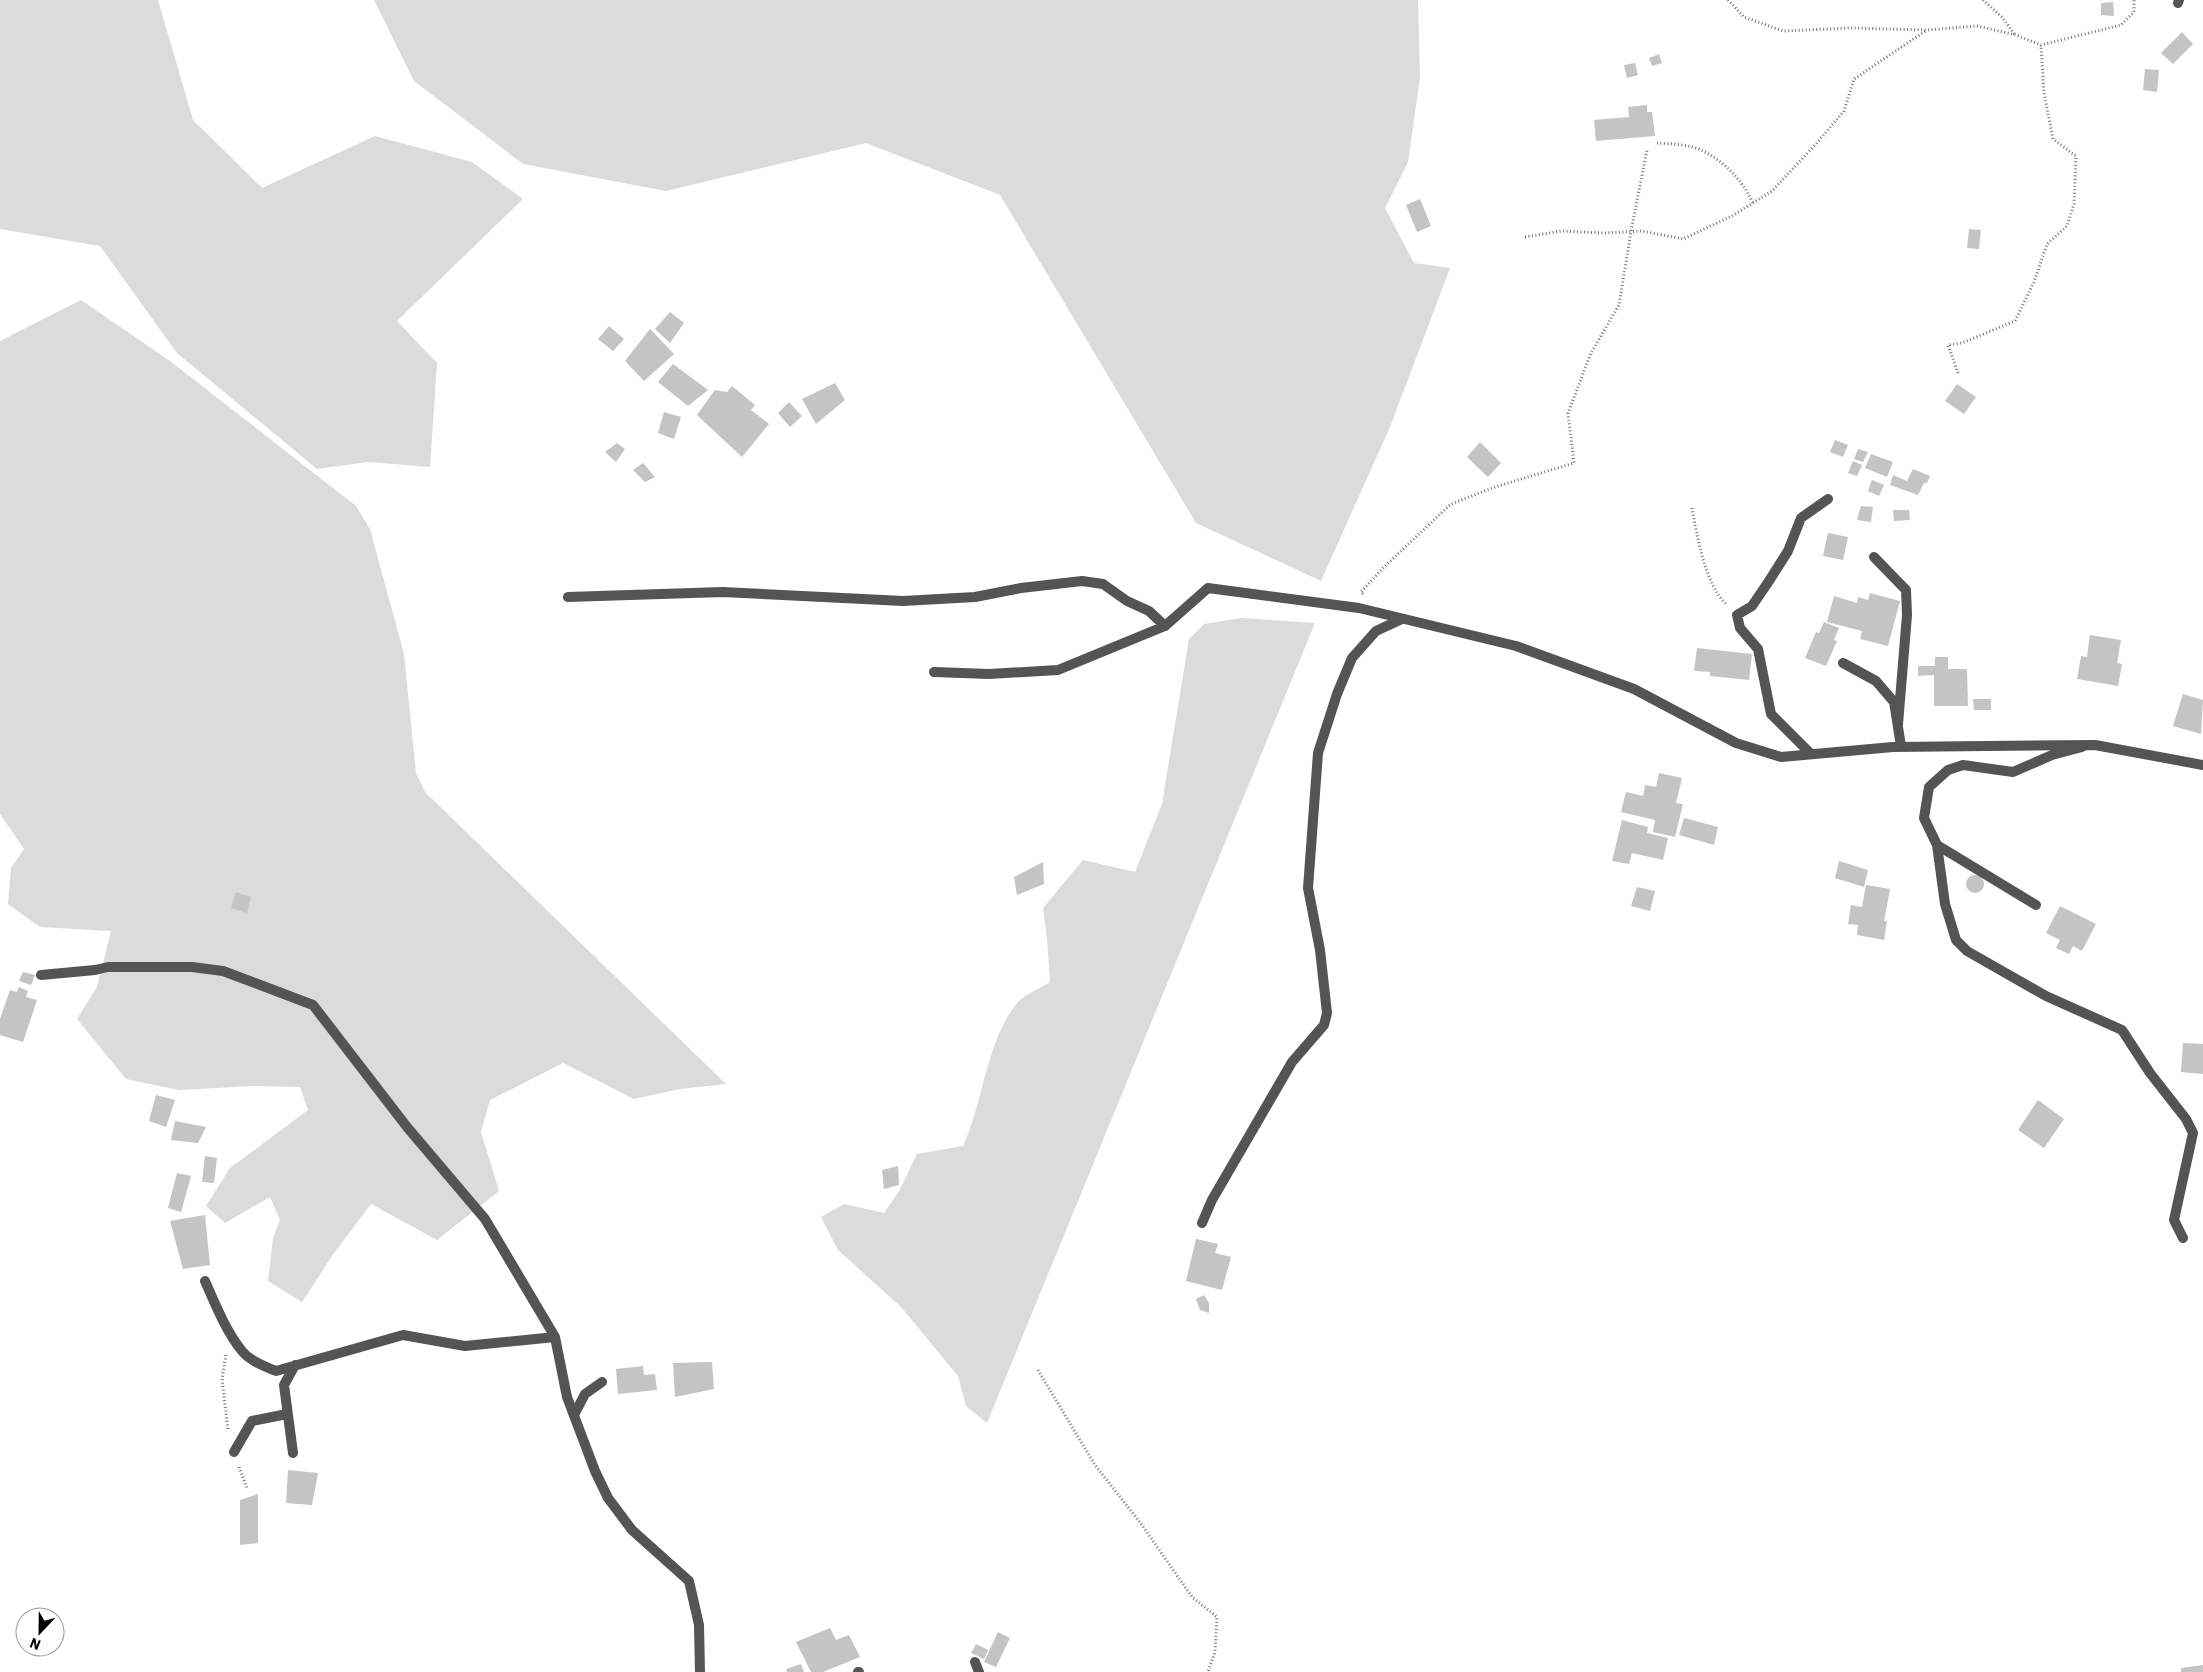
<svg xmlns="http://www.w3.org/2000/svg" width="2203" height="1672" font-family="'IBM Plex Sans',sans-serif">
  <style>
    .green { fill: #dbdbdb }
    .building { fill: #c4c4c4 }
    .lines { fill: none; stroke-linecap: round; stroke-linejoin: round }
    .path { stroke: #767676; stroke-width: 3; stroke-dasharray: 1 2.5; stroke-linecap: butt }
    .service { stroke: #545454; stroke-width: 10 }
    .minor { stroke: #545454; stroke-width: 10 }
  </style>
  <rect width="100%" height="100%" fill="#fff"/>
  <path class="green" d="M0 0H158L193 120 262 188 375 136 472 162 523 199 397 321 437 363 430 467 368 462 317 469 177 353 100 246 0 229Z
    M374 0H1418L1420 77 1408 162 1385 208 1414 263 1450 268 1390 427 1321 581 1196 523 1000 195 866 143 666 191 523 164 414 81Z
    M81 300 170 361 356 506 370 529 404 654 416 773 425 792 726 1084 680 1089 634 1099 563 1063 490 1100 481 1132 499 1191 437 1240 371 1204 334 1253 302 1302 268 1281 273 1238 280 1220 270 1197 225 1223 206 1206 230 1168 308 1110 300 1087 254 1086 179 1090 126 1079 77 1019 97 987 111 931 40 927 8 904 11 868 24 849 0 814V341Z
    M1241 618 1315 623 987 1423 966 1406 958 1376 901 1307 838 1250 821 1217 844 1204 884 1213 899 1191 917 1154 963 1146C984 1101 986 1040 1018 1002 1025 994 1041 988 1050 982L1047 938 1043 908 1083 860 1135 872 1162 804 1189 639 1204 624Z"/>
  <path class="building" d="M2113 2 2114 16 2101 15V3Z
    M2182 32 2193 44 2173 64 2161 53Z
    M1659 54 1662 63 1652 66 1649 58Z
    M1635 63 1638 75 1627 78 1624 65Z
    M2145 69 2159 70 2157 92 2143 90Z
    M1647 105V112H1652L1655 136 1596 141 1594 120 1629 117 1628 107Z
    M1420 199 1431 226 1417 232 1406 205Z
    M1969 229 1981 230 1979 249 1967 248Z
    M670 312 684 323 670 343 655 329Z
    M609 326 624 339 613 351 598 339Z
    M650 329 674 354 644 381 625 361Z
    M673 364 708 390 688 406 658 382Z
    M835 383 845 400 816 424 802 399Z
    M1957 384 1976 397 1964 414 1945 401Z
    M732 386 755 405 751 410 769 424 742 457 697 415 715 390 727 392Z
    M789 402 802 416 790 427 778 413Z
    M664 412 681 417 674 439 658 433Z
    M1835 440 1848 445 1843 457 1830 452Z
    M1480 442 1501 463 1488 477 1467 457Z
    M617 443 625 449 616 462 605 452Z
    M1858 449 1868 452 1863 462 1854 459Z
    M1871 454 1893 462 1887 477 1865 468Z
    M1853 461 1862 465 1857 476 1848 473Z
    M643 463 655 477 645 482 633 470Z
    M1913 469 1930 476 1927 483H1924L1918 495 1890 485 1893 475 1907 481Z
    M1872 480 1884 485 1879 496 1868 491Z
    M1861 506 1873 507 1871 522 1857 520Z
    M1893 510H1909L1910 520 1894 521Z
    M1828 533 1848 537 1843 560 1823 556Z
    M1870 593 1900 601 1888 646 1860 639 1862 631 1827 622 1834 596 1857 603 1858 597 1868 600Z
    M1824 622 1839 628 1834 640 1837 641 1826 666 1805 658 1816 632 1819 633Z
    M2090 635 2121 640 2117 663 2122 664 2118 686 2077 679 2081 656 2087 657Z
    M1697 648 1752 654 1749 680 1710 676V672L1694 671Z
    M1935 657H1948V669H1967L1968 706H1934V675L1918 676V666H1935Z
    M2183 694 2203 700 2201 734 2173 726Z
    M1973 699H1991V710H1974Z
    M1659 773 1682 778 1676 803 1683 804 1675 837 1653 832 1655 820 1621 812 1626 792 1643 796 1645 785 1656 787Z
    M1684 818 1718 827 1714 845 1679 835Z
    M1622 820 1648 827 1647 833 1668 838 1663 860 1632 853 1629 864 1612 861Z
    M1839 861 1868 870 1864 887 1835 878Z
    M1043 862 1044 884 1017 895 1014 877Z
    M1966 884a9 9 0 1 1 18 0a9 9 0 1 1-18 0Z
    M1866 885 1890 889 1884 921H1887L1884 940 1857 935 1858 925 1848 924 1851 905 1862 907Z
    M1637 887 1655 891 1650 911 1631 906Z
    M236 892 251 897 247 913 231 908Z
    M2060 906 2096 924 2082 951 2073 946 2069 954 2056 948 2060 940 2046 933Z
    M23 972 35 975 31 985 19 981Z
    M19 987 28 991 26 997 37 1000 23 1042 0 1035V1019L10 990 17 992Z
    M2183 1043 2203 1044V1074L2181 1072Z
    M156 1095 175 1100 166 1127 149 1121Z
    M2038 1100 2064 1119 2044 1148 2018 1130Z
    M175 1121 206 1127 198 1143 171 1140Z
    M205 1156 217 1158 214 1183 202 1182Z
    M898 1166 899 1185 884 1189 882 1170Z
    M177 1173 191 1176 181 1212 168 1208Z
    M205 1215 210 1265 183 1269 170 1221Z
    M1196 1239 1218 1244 1215 1253 1231 1257 1222 1290 1186 1281Z
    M1204 1295 1209 1303V1313L1200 1310 1196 1299Z
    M712 1362 714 1389 675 1397 673 1363Z
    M643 1366 644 1375 655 1374 657 1390 618 1394 616 1369Z
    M288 1470 318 1473 312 1505 286 1503Z
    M258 1494V1543L240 1545V1500Z
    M830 1628 836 1640 849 1635 860 1657 823 1672H811L796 1642Z
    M998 1632 1010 1638 996 1667 984 1662Z
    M976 1644 988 1650 984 1659 971 1653Z
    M801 1664 804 1672H787L786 1669Z
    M2203 1665V1672H2181V1668Z"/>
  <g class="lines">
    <path class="path" d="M1728 0 1744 17 1783 31 1850 28 1927 30 1977 26 2016 35 2041 45 2121 25 2134 12V0
      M1983 0 2002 17 2015 35
      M1657 143C1671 144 1690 144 1703 151 1725 162 1742 180 1753 203
      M1525 237 1562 231 1604 233 1642 231 1683 239 1732 216 1772 191 1816 144 1844 111 1854 79 1927 30
      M1958 373 1948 345 1962 343 2015 321 2034 282 2047 244 2067 226 2074 204 2076 156 2053 139 2044 93 2041 45
      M1692 508C1697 536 1705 584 1726 604
      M1363 594 1361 592 1384 567 1451 504 1498 486 1574 463 1568 413 1591 353 1619 305 1632 226 1647 150
      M226 1355 222 1379 228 1430
      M1038 1370 1095 1465 1142 1525 1192 1597 1217 1617 1215 1652 1208 1672
      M239 1467 247 1488"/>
    <path class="service" d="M1937 845 1945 904 1956 940 1967 951 2046 996 2122 1030 2150 1073 2186 1119 2193 1133 2174 1220 2183 1238
      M2036 905 1937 845 1924 818 1929 787 1948 770 1963 765 2013 772 2052 755 2082 747"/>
    <path class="minor" d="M2178 3 2179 0
      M1874 557 1906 590 1907 615 1898 724
      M568 597 723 592 903 601 975 597 1021 588 1082 581 1103 584 1127 601 1149 611 1165 626
      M1843 663 1876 681 1894 702 1901 746
      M934 672 989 674 1058 670 1165 626 1208 588 1359 608 1516 646 1634 689 1736 743 1781 757 1893 747 2095 745 2203 765
      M1811 754 1771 714 1758 649 1740 628 1737 615 1752 606 1769 581 1788 551 1801 518 1828 499
      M41 975 95 970 108 967H192L223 971 313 1005 407 1127 485 1219 555 1337 567 1397 595 1471 608 1498 632 1530 689 1581 699 1625 700 1672
      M1202 1223 1212 1200 1292 1062 1324 1025 1327 1013 1320 950 1308 888 1318 753 1337 694 1352 658 1376 631 1402 619
      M205 1281C215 1304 226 1331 242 1351 250 1361 264 1366 276 1371L403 1335 465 1346 555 1337
      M574 1415 585 1394 602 1382
      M234 1452 252 1421 287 1414
      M293 1453 284 1385 295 1365
      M975 1662 979 1672
      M858 1672H859"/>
  </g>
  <g transform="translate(40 1632) rotate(202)"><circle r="24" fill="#ffffff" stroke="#999999"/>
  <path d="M0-4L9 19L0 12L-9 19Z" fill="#000000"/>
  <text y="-8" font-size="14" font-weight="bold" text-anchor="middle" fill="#000000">N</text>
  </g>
</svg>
